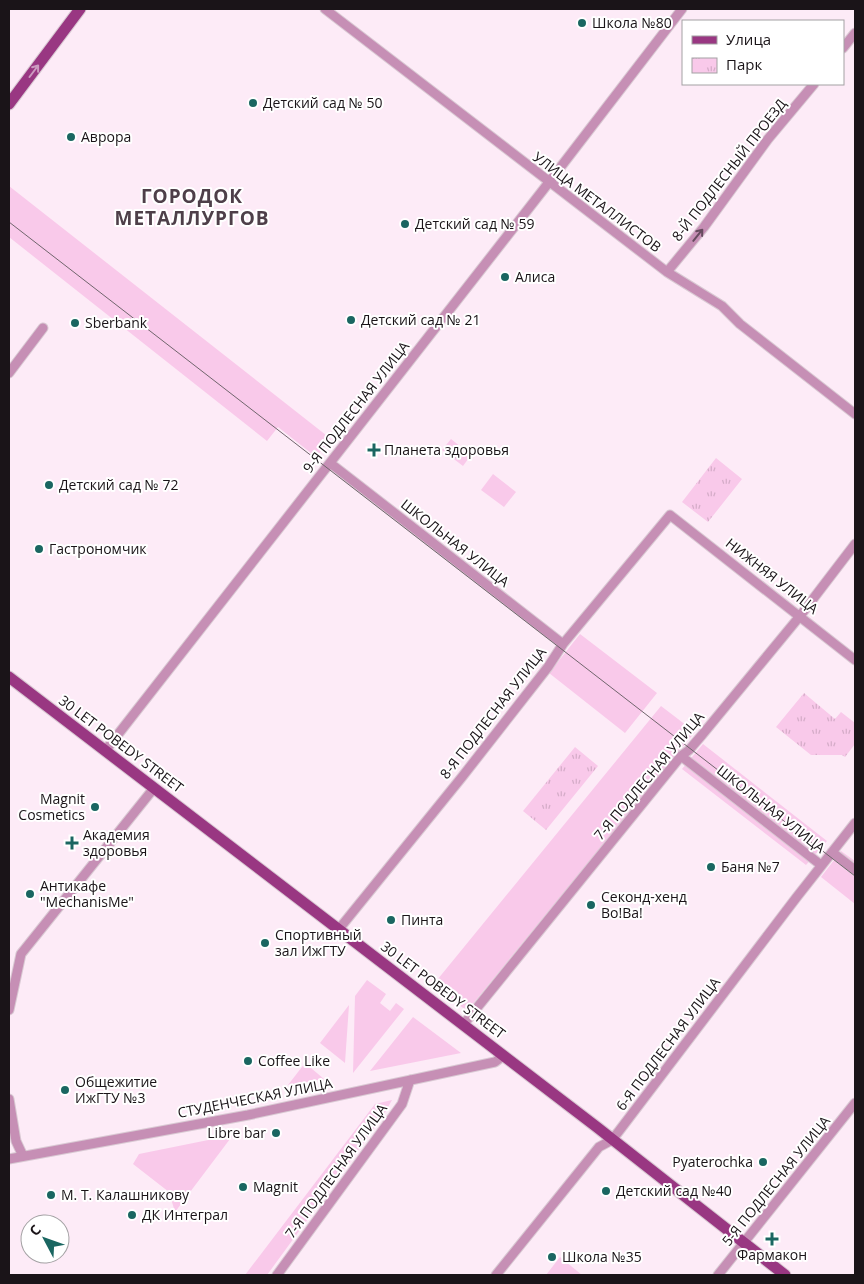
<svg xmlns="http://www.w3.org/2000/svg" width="864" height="1284" font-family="'Open Sans',sans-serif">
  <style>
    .green { fill: #f9c9ea }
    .park { fill: url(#park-tufts) }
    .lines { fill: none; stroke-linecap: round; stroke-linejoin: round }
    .minor-casing { stroke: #d9c9d3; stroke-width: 11 }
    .major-casing { stroke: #d9c9d3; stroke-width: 13 }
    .minor { stroke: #c68fb5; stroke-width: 9 }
    .major { stroke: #993782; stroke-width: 11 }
    .tram { stroke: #70656c; stroke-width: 1 }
    .oneway { stroke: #cc9bc0 }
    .oneway2 { stroke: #674b5f }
    .poi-dot { fill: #1a6661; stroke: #fff; stroke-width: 2 }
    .labels { text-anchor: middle; stroke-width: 4; stroke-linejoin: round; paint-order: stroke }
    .poi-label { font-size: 14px; fill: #1a1418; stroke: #fff; text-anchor: start }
    .street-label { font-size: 14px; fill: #1a1418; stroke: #fff }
    .district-label { font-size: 19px; font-weight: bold; letter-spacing: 1px; fill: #4e3f49; stroke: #fff }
  </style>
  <defs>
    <pattern id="park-tufts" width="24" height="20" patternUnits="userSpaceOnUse" patternTransform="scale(1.25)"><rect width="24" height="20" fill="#f9c9ea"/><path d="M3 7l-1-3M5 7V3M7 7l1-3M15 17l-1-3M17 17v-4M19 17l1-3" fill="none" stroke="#d5acc8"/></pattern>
  </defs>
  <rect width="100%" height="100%" fill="#fdebf7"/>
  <path class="green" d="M9 186 331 439 316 457 278 427 267 441 9 237Z
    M493 474 516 492 504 507 481 490Z
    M580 634 657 693 625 733 549 673Z
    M661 706 695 732 467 1011 433 985Z
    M703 744 827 841 806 865 682 769Z
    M841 851 855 861V904L821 877Z
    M367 980 386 994 380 1003 390 1011 396 1003 404 1009 353 1073 355 996Z
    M349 1005 345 1063 320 1043Z
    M413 1017 461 1053 370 1071Z
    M305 1063 324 1079 288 1085Z
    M392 1100 383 1116 267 1275H245L375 1104Z
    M233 1135 175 1212 169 1192 133 1164 139 1154Z
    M560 1257 582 1275H546Z"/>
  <path class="park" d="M451 439 471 455 463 466 442 450Z
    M716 458 742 479 708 522 682 502Z
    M804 693 835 719 841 712 855 723V744L845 757 842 755H811L776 727Z
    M575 747 598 766 546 830 523 811Z"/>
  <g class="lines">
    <g class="minor-casing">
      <path id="minor" d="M325 9 667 272 722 306 740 324 855 414
        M843 48 855 33
        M667 272 704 227 768 139 814 84
        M9 373 43 328
        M330 463 563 644
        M105 751 543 190 682 9
        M681 756 821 865
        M832 852 855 870
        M339 929 462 777 548 667 563 644 670 515 855 660
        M9 1010 21 954 154 788
        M463 1025 681 756 689 750 702 735 800 616 855 544
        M9 1099 16 1141 23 1156
        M9 1159 248 1115 495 1062 503 1056
        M277 1275 402 1104 410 1080
        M496 1275 599 1147 612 1140 619 1131 796 898 855 823
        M718 1275 855 1103"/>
    </g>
    <g class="major-casing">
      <path id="major" d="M9 104 80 9
        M9 677 598 1128 785 1275"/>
    </g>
    <use href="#minor" class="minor"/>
    <use href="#major" class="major"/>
    <path class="tram" d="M9 222 855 876"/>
  </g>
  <defs><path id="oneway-shaft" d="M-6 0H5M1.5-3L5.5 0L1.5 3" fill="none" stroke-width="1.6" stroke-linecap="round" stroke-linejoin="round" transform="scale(1.25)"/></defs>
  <use class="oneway" href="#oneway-shaft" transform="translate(34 71) rotate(-53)"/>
  <use class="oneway2" href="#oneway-shaft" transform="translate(698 235) rotate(-51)"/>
  <g class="poi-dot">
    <circle cx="582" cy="23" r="5"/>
    <circle cx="253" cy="103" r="5"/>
    <circle cx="71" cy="137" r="5"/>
    <circle cx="405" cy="224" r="5"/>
    <circle cx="505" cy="277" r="5"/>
    <circle cx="351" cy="320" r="5"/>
    <circle cx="75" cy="323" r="5"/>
    <path d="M371.5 442.5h5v5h5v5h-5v5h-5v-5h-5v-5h5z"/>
    <circle cx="49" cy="485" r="5"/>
    <circle cx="39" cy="549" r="5"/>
    <circle cx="95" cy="807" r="5"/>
    <path d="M69.5 835.5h5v5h5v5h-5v5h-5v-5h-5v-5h5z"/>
    <circle cx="711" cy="867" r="5"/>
    <circle cx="30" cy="894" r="5"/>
    <circle cx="591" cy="905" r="5"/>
    <circle cx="391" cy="920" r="5"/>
    <circle cx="265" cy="943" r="5"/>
    <circle cx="248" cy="1061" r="5"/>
    <circle cx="65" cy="1090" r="5"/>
    <circle cx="276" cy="1133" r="5"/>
    <circle cx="763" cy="1162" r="5"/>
    <circle cx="243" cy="1187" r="5"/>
    <circle cx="606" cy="1191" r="5"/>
    <circle cx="51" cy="1195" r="5"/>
    <circle cx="132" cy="1215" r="5"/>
    <path d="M769.5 1231.5h5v5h5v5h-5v5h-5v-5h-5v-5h5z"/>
    <circle cx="552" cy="1257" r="5"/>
  </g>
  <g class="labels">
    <g class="poi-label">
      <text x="592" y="28">Школа №80</text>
      <text x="263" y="108">Детский сад № 50</text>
      <text x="81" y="142">Аврора</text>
      <text x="415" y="229">Детский сад № 59</text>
      <text x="515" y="282">Алиса</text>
      <text x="361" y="325">Детский сад № 21</text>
      <text x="85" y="328">Sberbank</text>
      <text x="384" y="455">Планета здоровья</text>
      <text x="59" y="490">Детский сад № 72</text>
      <text x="49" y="554">Гастрономчик</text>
      <text x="85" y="804" text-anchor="end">Magnit<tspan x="85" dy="16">Cosmetics</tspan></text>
      <text x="83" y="840">Академия<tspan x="83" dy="16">здоровья</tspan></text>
      <text x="721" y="872">Баня №7</text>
      <text x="40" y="891">Антикафе<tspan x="40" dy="16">"MechanisMe"</tspan></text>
      <text x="601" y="902">Секонд-хенд<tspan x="601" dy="16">Во!Ва!</tspan></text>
      <text x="401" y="925">Пинта</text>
      <text x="275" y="940">Спортивный<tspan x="275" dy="16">зал ИжГТУ</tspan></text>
      <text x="258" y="1066">Coffee Like</text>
      <text x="75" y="1087">Общежитие<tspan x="75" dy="16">ИжГТУ №3</tspan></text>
      <text x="266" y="1138" text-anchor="end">Libre bar</text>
      <text x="753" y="1167" text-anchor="end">Pyaterochka</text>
      <text x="253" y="1192">Magnit</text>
      <text x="616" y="1196">Детский сад №40</text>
      <text x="61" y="1200">М. Т. Калашникову</text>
      <text x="142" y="1220">ДК Интеграл</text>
      <text x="772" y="1260" text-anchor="middle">Фармакон</text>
      <text x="562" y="1262">Школа №35</text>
    </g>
    <g class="street-label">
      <text transform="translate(729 170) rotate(-52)" y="5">8-Й ПОДЛЕСНЫЙ ПРОЕЗД</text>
      <text transform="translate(597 202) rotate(37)" y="5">УЛИЦА МЕТАЛЛИСТОВ</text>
      <text transform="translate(356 407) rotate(-52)" y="5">9-Я ПОДЛЕСНАЯ УЛИЦА</text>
      <text transform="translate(455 543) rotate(38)" y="5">ШКОЛЬНАЯ УЛИЦА</text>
      <text transform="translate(772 576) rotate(38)" y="5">НИЖНЯЯ УЛИЦА</text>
      <text transform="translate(493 713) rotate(-52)" y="5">8-Я ПОДЛЕСНАЯ УЛИЦА</text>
      <text transform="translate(121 744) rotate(37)" y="5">30 LET POBEDY STREET</text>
      <text transform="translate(649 776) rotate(-50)" y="5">7-Я ПОДЛЕСНАЯ УЛИЦА</text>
      <text transform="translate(771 809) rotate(38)" y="5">ШКОЛЬНАЯ УЛИЦА</text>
      <text transform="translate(443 990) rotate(37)" y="5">30 LET POBEDY STREET</text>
      <text transform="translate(668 1044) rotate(-53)" y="5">6-Я ПОДЛЕСНАЯ УЛИЦА</text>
      <text transform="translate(255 1098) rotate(-11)" y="5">СТУДЕНЧЕСКАЯ УЛИЦА</text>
      <text transform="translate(336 1171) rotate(-54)" y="5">7-Я ПОДЛЕСНАЯ УЛИЦА</text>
      <text transform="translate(776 1181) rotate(-51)" y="5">5-Я ПОДЛЕСНАЯ УЛИЦА</text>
    </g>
    <g class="district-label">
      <text x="192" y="203">ГОРОДОК<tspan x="192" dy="22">МЕТАЛЛУРГОВ</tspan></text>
    </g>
  </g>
  <rect width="864" height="1284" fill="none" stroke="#1a1418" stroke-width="20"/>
  <rect x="682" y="20" width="162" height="65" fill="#ffffff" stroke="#a3a1a3"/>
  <rect x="692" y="36" width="25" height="8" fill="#993782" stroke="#a3a1a3"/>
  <text x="726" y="45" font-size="15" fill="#1a1418">Улица</text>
  <rect x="692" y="58" width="25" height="15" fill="url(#park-tufts)" stroke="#a3a1a3"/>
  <text x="726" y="70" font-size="15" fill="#1a1418">Парк</text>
  <g transform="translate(45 1239) rotate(311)"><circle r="24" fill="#ffffff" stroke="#a3a1a3"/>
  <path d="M0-4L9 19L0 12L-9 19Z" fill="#1a6661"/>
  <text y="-8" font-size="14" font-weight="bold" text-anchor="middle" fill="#1a1418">С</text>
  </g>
</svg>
